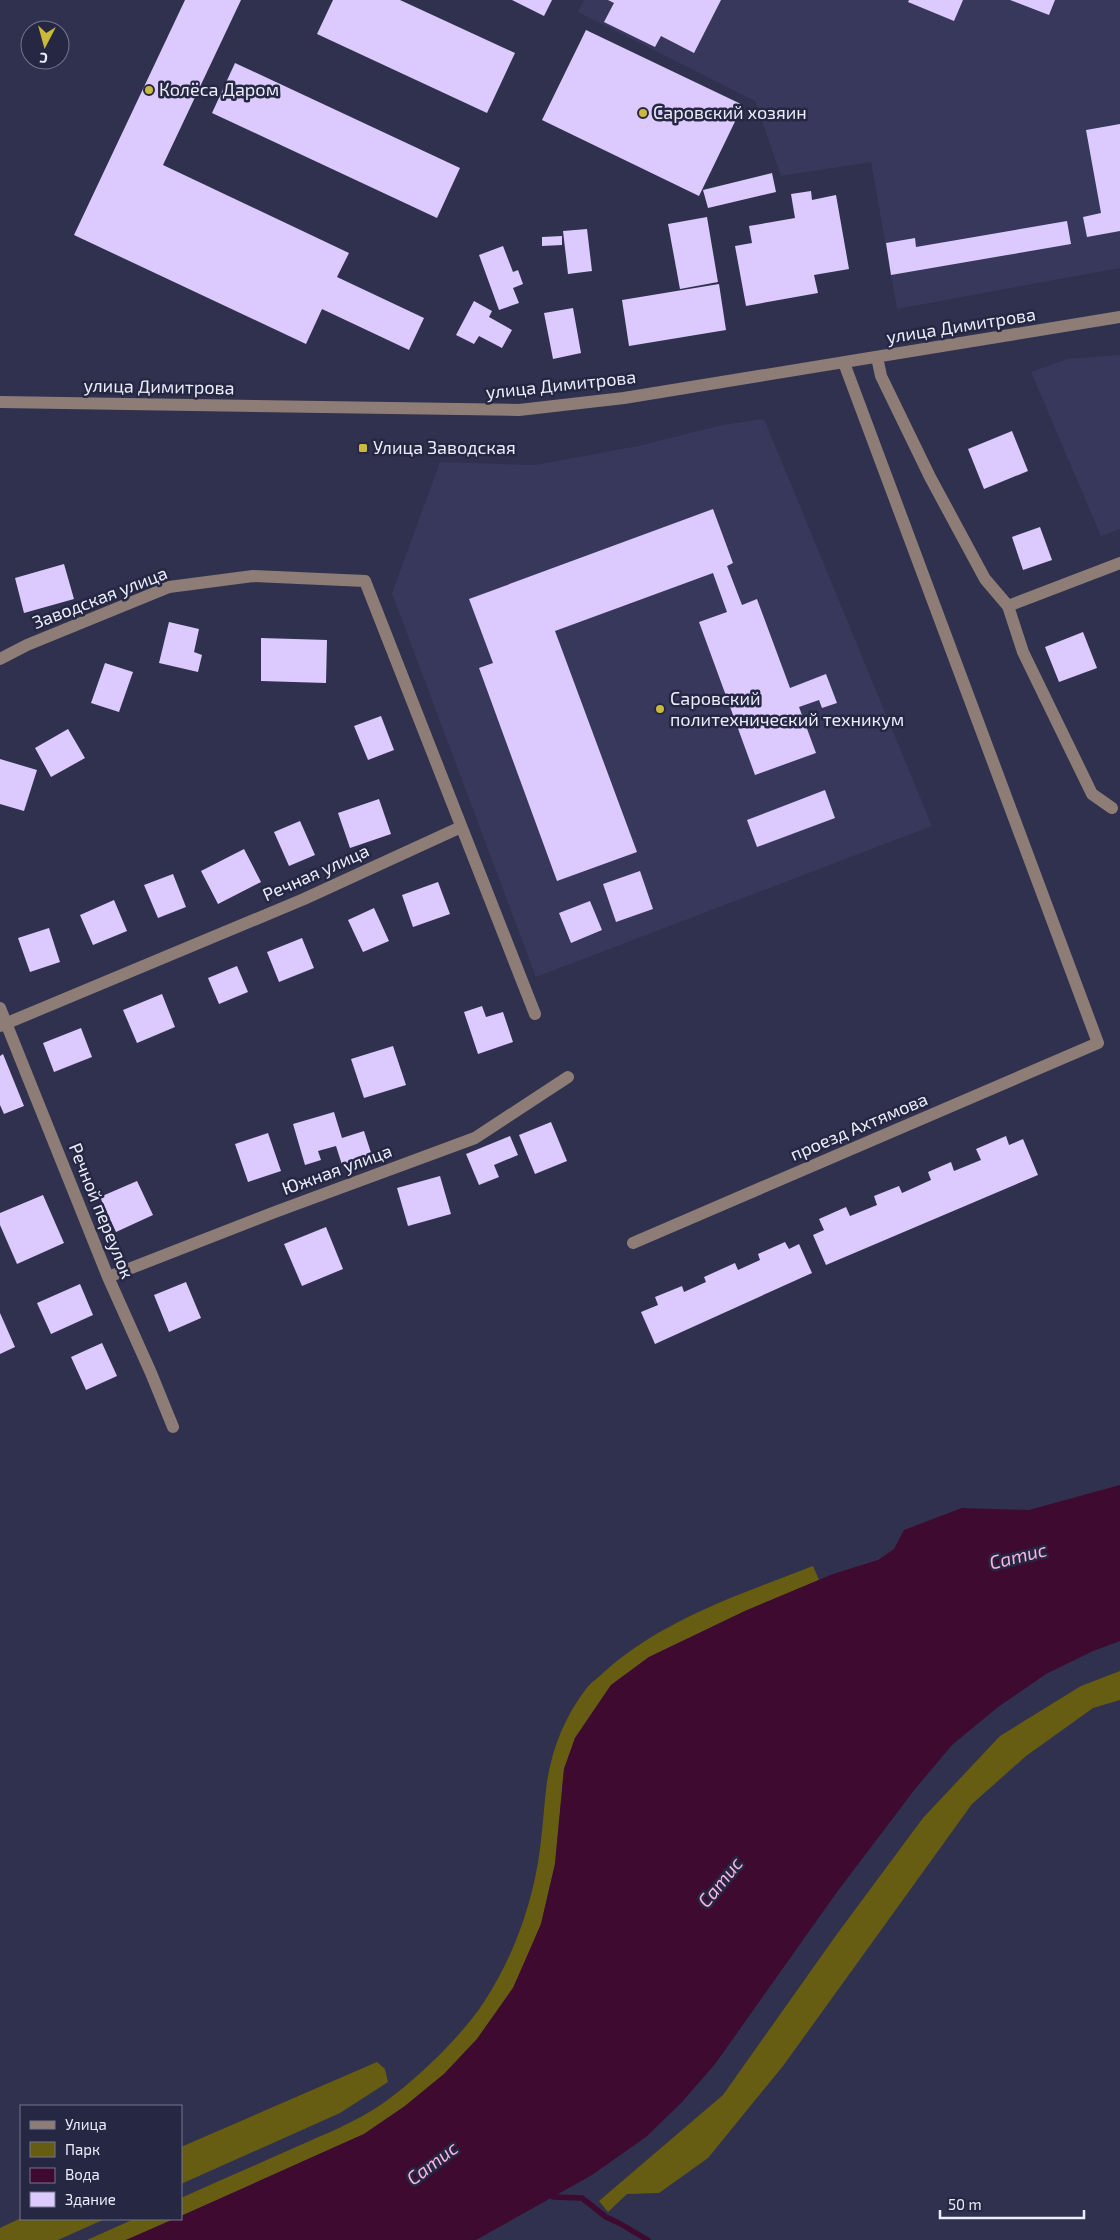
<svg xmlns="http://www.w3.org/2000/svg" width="1120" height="2240" font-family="'Exo 2',sans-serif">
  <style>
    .built { fill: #37385c }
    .green { fill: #675d12 }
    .water { fill: #3e0a2f }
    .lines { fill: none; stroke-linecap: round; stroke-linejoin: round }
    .stream { stroke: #3e0a2f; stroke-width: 5.5 }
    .building { fill: #dccafe }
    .minor { stroke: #8e7d77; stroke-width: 12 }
    .poi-dot { fill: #cbba39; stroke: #262743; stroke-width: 2 }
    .labels { text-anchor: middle; stroke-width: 5; stroke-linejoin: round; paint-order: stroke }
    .poi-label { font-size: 18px; fill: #ebedfc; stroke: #262743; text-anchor: start }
    .street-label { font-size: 18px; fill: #ebedfc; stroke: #262743 }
    .water-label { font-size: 19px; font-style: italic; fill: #fab4e0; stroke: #262743 }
  </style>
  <rect width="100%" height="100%" fill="#30314e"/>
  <path class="built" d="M584 0H1120V268L897 309 871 162 781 176 755 101 578 12Z
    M1120 355V529L1101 536 1031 372 1067 359Z
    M764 419 932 826 536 977 392 593 440 462 535 465 638 446 722 425Z"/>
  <path class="green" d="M813 1566 819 1580 745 1611 649 1657 611 1685 575 1738 564 1769 555 1864 541 1924 525 1962 513 1988 477 2039 444 2074 405 2106 364 2134 181 2216V2198C219 2181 258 2164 296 2147 325 2134 356 2122 382 2104 415 2081 462 2036 484 2002 514 1956 533 1903 540 1849 543 1827 544 1804 547 1782 552 1749 565 1716 586 1689 590 1683 598 1678 603 1673 661 1620 741 1594 813 1566Z
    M1120 1671V1700L1093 1708 1026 1756 972 1804 783 2066 708 2158 659 2193 627 2194 608 2212 599 2201 723 2095 837 1934 923 1818 1000 1736 1081 1686Z
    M377 2062 385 2069 388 2082 340 2113 181 2184V2147Z
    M21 2218V2219H105L58 2240H0V2228Z
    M134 2219H174L126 2240H87Z"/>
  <path class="water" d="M1120 1485V1641L1093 1651 1046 1674 998 1707 952 1745 915 1789 837 1892 715 2064 682 2102 646 2137 592 2175 476 2240H126L174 2219H181V2216L364 2134 405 2106 444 2074 477 2039 513 1988 541 1924 555 1864 564 1769 575 1738 611 1685 649 1657 745 1611 833 1574 878 1560 894 1549 904 1530 962 1508 1029 1510Z"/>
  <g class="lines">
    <path class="stream" d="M553 2197 582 2198 606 2217 619 2223 648 2240"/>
  </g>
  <path class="building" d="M185 0H241L163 165 349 253 337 277 424 318 409 350 322 309 306 344 74 235Z
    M333 0H400L515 53 487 113 317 34Z
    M512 0H552L544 16Z
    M608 0H721L694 53 661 36 655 47 604 22 614 3Z
    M909 0H963L954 21 908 2Z
    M1010 0H1055L1049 15Z
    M586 30 743 105 699 196 542 120Z
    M235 63 460 168 437 218 212 113Z
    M1120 124V231L1087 237 1083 217 1101 213 1086 130Z
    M772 173 776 192 708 208 703 190Z
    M811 191 812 200 836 195 849 269 814 275 818 293 746 306 735 246 752 243 749 226 795 218 791 194Z
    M707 217 718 282 680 289 668 224Z
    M1067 221 1071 244 891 275 886 243 915 238 916 247Z
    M587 229 592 271 568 274 563 231Z
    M562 236V245L542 246V237Z
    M503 246 513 272 518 270 523 284 513 288 519 303 499 310 479 255Z
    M719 284 726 330 629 346 622 300Z
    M474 301 492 311 489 317 512 330 502 348 479 336 474 344 456 335Z
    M573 308 581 353 553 359 544 313Z
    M1012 431 1028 471 984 489 968 449Z
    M713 509 733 563 727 566 742 605 757 599 790 688 826 674 837 703 822 708 819 700 799 707 816 753 755 775 699 622 727 612 713 573 555 631 637 852 557 881 479 668 493 663 469 599Z
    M1040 527 1052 560 1023 570 1012 537Z
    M64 564 74 599 24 613 15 578Z
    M169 622 199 629 194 652 202 655 198 672 159 663Z
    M1083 632 1097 668 1059 682 1045 647Z
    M261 638 327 640 326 683 261 681Z
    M105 663 133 672 119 712 91 703Z
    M381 716 394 750 368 760 354 726Z
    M68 729 85 758 51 777 35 748Z
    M0 759 37 770 24 811 0 804Z
    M825 790 835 818 757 847 747 820Z
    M379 799 391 834 350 848 338 813Z
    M300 821 315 855 289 866 274 832Z
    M244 849 261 882 218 904 201 871Z
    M640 871 653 909 616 922 603 884Z
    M173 874 186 907 158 918 144 885Z
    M438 882 450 914 413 927 402 895Z
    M114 900 127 931 93 945 80 915Z
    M590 901 602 930 571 943 559 913Z
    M374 908 389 941 363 952 348 920Z
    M49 928 60 962 30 972 18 938Z
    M302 938 314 968 279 982 267 952Z
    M237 966 248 992 219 1004 208 978Z
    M162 994 175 1027 137 1043 123 1010Z
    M482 1006 486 1017 503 1012 513 1042 478 1054 464 1012Z
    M81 1028 92 1057 54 1072 43 1043Z
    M393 1046 406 1085 364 1098 351 1059Z
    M3 1054 24 1106 4 1114 0 1105V1056Z
    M334 1112 342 1138 364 1131 373 1159 343 1168 336 1146 318 1151 321 1160 305 1165 293 1124Z
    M551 1122 567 1161 535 1174 519 1135Z
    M268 1133 281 1171 248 1182 235 1144Z
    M510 1136 518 1155 494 1165 499 1177 479 1185 466 1154Z
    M1006 1136 1009 1145 1023 1139 1038 1175 826 1265 813 1235 824 1230 819 1219 846 1207 850 1216 877 1205 874 1196 899 1186 902 1193 931 1180 928 1172 951 1162 954 1171 981 1160 976 1149Z
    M440 1176 451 1214 408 1226 397 1188Z
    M137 1181 153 1215 116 1232 100 1197Z
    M43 1195 64 1243 17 1264 0 1225V1213Z
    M326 1227 343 1269 302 1286 284 1244Z
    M785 1242 789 1249 799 1244 812 1273 655 1344 641 1312 658 1305 655 1297 682 1286 684 1292 706 1282 704 1277 735 1263 738 1270 760 1260 758 1254Z
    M186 1282 201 1318 169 1332 154 1295Z
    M80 1284 93 1315 51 1334 37 1303Z
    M0 1313 15 1347 0 1354Z
    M102 1343 117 1376 86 1390 71 1357Z"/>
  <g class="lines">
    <path class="minor" d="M877 357 881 376 930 477 985 579 1008 606 1023 652 1092 794 1112 808
      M0 402 519 410 624 398 1120 317
      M1008 606 1120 563
      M0 659 27 645 169 587 253 576 365 581 535 1014
      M0 1008 108 1277 151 1373 173 1427
      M0 1026 304 899 461 827
      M633 1243 1098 1043 844 363
      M108 1277 275 1212 475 1138 568 1077"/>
  </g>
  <g class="poi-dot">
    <circle cx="149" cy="90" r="5"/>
    <circle cx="643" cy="113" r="5"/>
    <rect x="358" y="443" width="10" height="10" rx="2.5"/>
    <circle cx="660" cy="709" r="5"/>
  </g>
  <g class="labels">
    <g class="poi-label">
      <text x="159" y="96">Колёса Даром</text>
      <text x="653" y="119">Саровский хозяин</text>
      <text x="373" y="454">Улица Заводская</text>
      <text x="670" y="705">Саровский<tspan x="670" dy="21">политехнический техникум</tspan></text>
    </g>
    <g class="street-label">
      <text transform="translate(961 326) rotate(-9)" y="6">улица Димитрова</text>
      <text transform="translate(561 385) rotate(-6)" y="6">улица Димитрова</text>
      <text transform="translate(159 387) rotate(1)" y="6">улица Димитрова</text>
      <text transform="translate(100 598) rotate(-21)" y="6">Заводская улица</text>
      <text transform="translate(316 873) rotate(-24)" y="6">Речная улица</text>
      <text transform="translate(859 1127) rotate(-23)" y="6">проезд Ахтямова</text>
      <text transform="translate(337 1170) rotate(-20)" y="6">Южная улица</text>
      <text transform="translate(101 1211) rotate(68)" y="6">Речной переулок</text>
    </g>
    <g class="water-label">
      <text transform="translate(1018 1556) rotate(-14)" y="7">Сатис</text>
      <text transform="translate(720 1882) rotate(-51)" y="7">Сатис</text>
      <text transform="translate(432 2163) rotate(-37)" y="7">Сатис</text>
    </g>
  </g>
  <rect x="20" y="2105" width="162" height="115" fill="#262743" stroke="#75768d"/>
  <rect x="30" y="2121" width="25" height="8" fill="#8e7d77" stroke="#75768d"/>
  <text x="65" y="2130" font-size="15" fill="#ebedfc">Улица</text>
  <rect x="30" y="2142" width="25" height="15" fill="#675d12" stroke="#75768d"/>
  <text x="65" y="2155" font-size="15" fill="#ebedfc">Парк</text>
  <rect x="30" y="2168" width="25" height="15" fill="#3e0a2f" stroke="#75768d"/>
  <text x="65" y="2180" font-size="15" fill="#ebedfc">Вода</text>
  <rect x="30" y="2192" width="25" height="15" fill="#dccafe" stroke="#75768d"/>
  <text x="65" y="2205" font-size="15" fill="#ebedfc">Здание</text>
  <g transform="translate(45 45) rotate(186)"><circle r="24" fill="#262743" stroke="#75768d"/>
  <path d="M0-4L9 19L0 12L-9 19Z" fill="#cbba39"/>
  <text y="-8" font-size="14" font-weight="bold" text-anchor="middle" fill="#ebedfc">С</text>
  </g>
  <path d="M940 2210v8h144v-8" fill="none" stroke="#ebedfc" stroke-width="2.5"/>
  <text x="948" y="2210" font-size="15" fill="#ebedfc" stroke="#262743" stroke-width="4" paint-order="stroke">50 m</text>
</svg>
